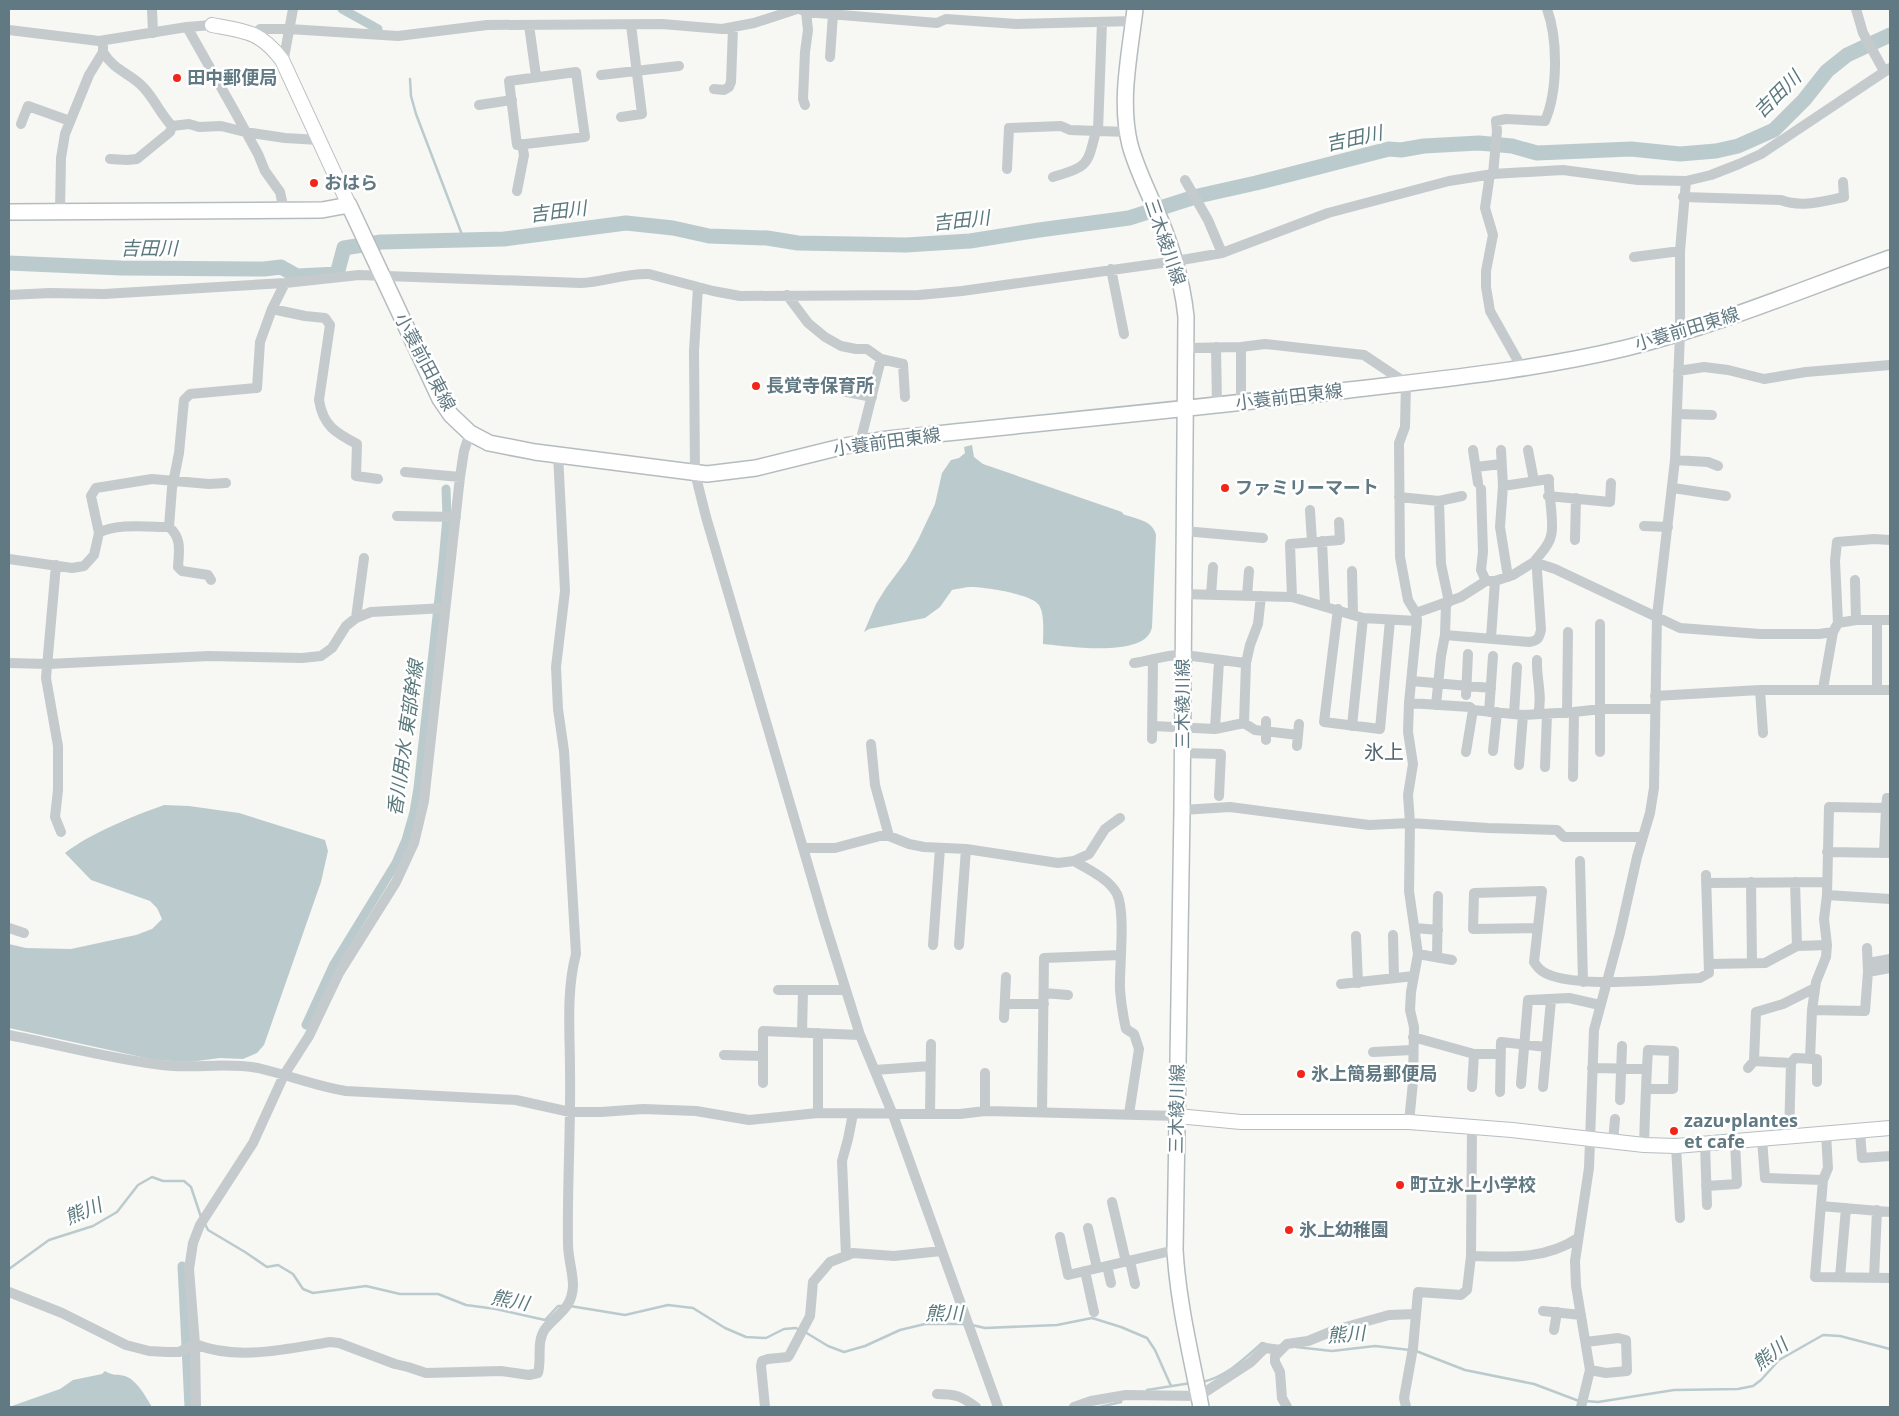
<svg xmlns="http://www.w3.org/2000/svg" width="1899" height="1416" font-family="'Open Sans','Noto Sans JP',sans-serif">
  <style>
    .water { fill: #bbcbcd }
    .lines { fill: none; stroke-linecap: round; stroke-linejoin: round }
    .stream { stroke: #bbcbcd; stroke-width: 2.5 }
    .canal { stroke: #bbcbcd; stroke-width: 9 }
    .river { stroke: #bbcbcd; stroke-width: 15 }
    .secondary-casing { stroke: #b7bec1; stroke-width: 16 }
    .primary-casing { stroke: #b5bcbf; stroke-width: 18 }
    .street { stroke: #c5cacd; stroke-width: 10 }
    .secondary { stroke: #fff; stroke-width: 14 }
    .primary { stroke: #fff; stroke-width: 15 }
    .poi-dot { fill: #f22519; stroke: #fff; stroke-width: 2 }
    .labels { text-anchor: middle; stroke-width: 5; stroke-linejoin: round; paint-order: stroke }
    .poi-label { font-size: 18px; font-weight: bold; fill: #607982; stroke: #fff; text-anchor: start }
    .street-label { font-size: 18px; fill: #607982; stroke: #fff }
    .water-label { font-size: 19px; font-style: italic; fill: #5a797c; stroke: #fff }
    .quarter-label { font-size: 20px; fill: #52656c; stroke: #fff }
  </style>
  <rect width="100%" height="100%" fill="#f7f7f4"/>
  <path class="water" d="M972 445 974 457 983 464 1122 512 1123 514C1135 519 1153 520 1156 535L1152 627C1147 659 1066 646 1043 644 1043 633 1045 615 1039 605 1031 594 985 587 971 587 965 587 958 589 952 590L940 607 925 618 869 629 864 632 876 604 886 588 906 561 918 540 935 504 942 473 951 460 959 458 965 453 964 447Z
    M164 805 189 806 239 813 325 840 328 851 321 882 264 1045 257 1053 243 1059 220 1058 190 1062 155 1060 9 1028V944L26 948 71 949 136 935 152 929 162 919 157 908 150 901 91 880 65 853C91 833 133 816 164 805Z
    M105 1371C112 1376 118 1374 125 1376 137 1380 146 1397 152 1407H9L60 1389 73 1380 102 1374Z"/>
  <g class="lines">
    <path class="stream" d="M360 19 374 23
      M410 79 411 96 416 114 464 240
      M205 1224 208 1230 245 1252 267 1267 278 1265 293 1274 303 1289 313 1293 366 1286 400 1294H438L466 1305 496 1309 545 1320 558 1306H562
      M9 1269 49 1240 93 1226 117 1212 138 1185 152 1177 163 1181H184L191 1187 201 1217
      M570 1306 625 1315 668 1305 693 1308 725 1328 746 1337 766 1338 784 1329 796 1328 800 1330
      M972 1325 985 1328 1057 1325 1092 1318 1121 1327 1147 1338 1155 1350 1171 1386
      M805 1332 828 1346 844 1352 865 1346 900 1330 925 1324H964
      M1296 1347 1332 1351 1375 1346 1410 1350
      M1416 1351 1465 1370 1534 1384 1579 1401
      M1202 1382C1226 1377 1244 1359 1262 1343L1266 1344
      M1147 1390 1191 1383
      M1585 1401 1598 1402 1674 1390 1738 1389 1753 1386 1761 1380 1779 1360 1823 1335 1840 1336 1890 1349
      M1100 1407 1121 1402"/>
    <path class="canal" d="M342 9 378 29
      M306 1025 334 964 396 863 406 840 414 812 418 788 443 562 447 517 446 489
      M182 1266 189 1407"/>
    <path class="river" d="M9 263 121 268 264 269 281 267 297 276 337 274 344 248 381 242 504 239 626 223 673 228 709 236 767 238 798 243 906 245 970 241 1039 230 1129 218 1198 196 1256 183 1389 149 1401 150 1424 146 1479 143 1512 146 1537 153 1631 149 1680 154 1716 151 1738 146 1774 130 1804 100 1827 71 1847 55 1890 35"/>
    <g class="secondary-casing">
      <path id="secondary" d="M212 25C245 31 260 31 282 60L349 205
        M1177 1116 1241 1122H1409L1512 1130 1644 1145 1676 1146 1890 1128"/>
    </g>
    <g class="primary-casing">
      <path id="primary" d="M1135 9C1130 53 1119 101 1130 145 1138 174 1153 201 1164 229 1175 258 1183 286 1186 317L1182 810 1175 1250C1178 1303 1191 1355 1201 1407
        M9 212 322 210 349 205 440 399 451 415 470 433 489 443 535 452 707 474 756 468 845 446 880 440C1037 423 1193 409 1349 390 1441 379 1535 370 1626 348 1716 326 1803 289 1890 258"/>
    </g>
    <path class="street" d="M152 9 153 33
      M800 9 806 12 937 23 946 19 1016 24 1134 21
      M1856 9 1863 33 1884 71
      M529 25 536 76
      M187 27 235 112 258 154 265 171 280 192 284 210
      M9 30 99 41 187 27 212 25
      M254 34 260 29H289L398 36 487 25 662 24 722 29 754 23 797 9
      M103 52C115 72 131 73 144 88 155 100 161 115 172 126L189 124 199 127 221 126 245 132 285 138 319 140
      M830 57 833 14
      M283 63 293 9
      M576 72 585 137 517 145 509 81Z
      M601 75 679 66
      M714 89 724 90 729 87 731 82 733 28
      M479 105 512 100
      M805 105 803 99 805 52 808 30 806 12
      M621 117 642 114 631 25
      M21 124 28 106 70 121
      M1098 131 1102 22
      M110 159 127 160 137 159 170 132 172 126
      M1007 169 1009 128 1061 126 1070 130 1127 132
      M1490 174 1485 208 1493 235 1486 271V287L1490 311 1522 368
      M1493 174 1497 131 1496 121 1506 119 1545 121C1558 91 1558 39 1547 9
      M1053 177C1088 166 1087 167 1096 131
      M1185 180 1208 220 1222 253
      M517 191 524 155 522 144
      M1683 197 1781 200C1801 208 1824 201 1844 197L1843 182
      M60 211 61 158 65 134 89 75 103 52V47
      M1634 257 1680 251
      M1111 269 1124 334
      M698 287 694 351 695 473 706 517 825 923 860 1035 893 1115 998 1407
      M9 295 50 293 104 294 218 287 285 283 359 275 581 283C604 282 625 273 649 274L713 291 740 296 919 295 962 291 1176 261 1222 253 1328 213 1449 181 1493 174 1563 170 1638 180 1686 181 1711 175 1739 164 1761 154 1890 68
      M787 295 808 323 825 337 841 346 856 349H867L881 359 903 364 905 397
      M272 309 305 316 325 318 330 325 319 400C323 426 336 433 357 444L356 476 378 479
      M1216 347 1217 406
      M1241 347V403
      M1186 348 1241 347 1265 344 1364 355 1406 383 1405 427 1399 443 1400 557 1408 600 1416 613 1417 621 1409 703 1408 732 1413 764 1408 795 1410 823 1409 891 1418 954 1411 992 1410 1010 1414 1027 1413 1082 1409 1122
      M1678 371 1704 367 1728 370 1764 379 1806 372 1890 365
      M842 391 872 397
      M1677 414 1712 415
      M860 443 881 359
      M1473 450 1478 483
      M1501 450 1503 486 1500 527 1508 577
      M1528 450 1534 481
      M1675 460 1708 462 1718 466
      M1476 467 1501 464
      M405 472 460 477
      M1503 486 1549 479C1548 495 1555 523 1551 536 1549 546 1540 554 1534 562
      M1673 488 1726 496
      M1481 489 1483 552 1481 570 1486 581
      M1548 496 1610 502 1611 483
      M1399 497 1439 501 1462 496
      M1439 501 1441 564 1449 602
      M1310 510 1312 542
      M397 516 456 517
      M1644 526 1668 527
      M1184 531 1263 538
      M99 533 91 496 96 488 152 479 209 484 226 483
      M1575 540 1576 498
      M1322 541 1325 605
      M9 559 72 568 84 566 94 555 99 533C115 523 150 527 169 527
      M56 565 46 678 58 746V790L55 817 61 832
      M1352 571 1353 614
      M211 580 208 575 182 571 178 567C179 551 182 538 169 527L172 488 179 453 184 400 190 394 257 388 260 342 272 309 285 283
      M1855 580 1856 620
      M1183 594 1292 597 1363 618 1417 621
      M1211 595 1213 567
      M1247 596 1249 571
      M1292 597 1290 544 1340 540 1339 522
      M1338 609 1324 722 1380 729 1390 620
      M1416 613 1461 597 1486 581H1495L1513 575 1534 562 1555 569 1680 628 1760 634H1819L1833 632 1838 623 1835 561 1837 542 1874 539 1890 540
      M356 618 364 558
      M1838 623 1856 620H1890
      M1600 624V752
      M1445 635 1529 642C1537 641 1539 639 1541 630L1537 571 1538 563
      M1491 638 1495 581
      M1537 660C1536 678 1543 696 1538 714
      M9 663 48 664 209 656 302 658 321 656 332 648 346 626 356 618 371 612 445 608
      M1134 663C1151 661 1166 654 1183 655 1204 657 1225 661 1246 663
      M1412 681 1491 688
      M1823 689 1833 632
      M1760 690 1763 733
      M1877 690V620
      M1466 695 1468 654
      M1655 696 1760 690H1890
      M1409 703 1470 707 1473 710 1523 715 1574 712 1601 709H1655
      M1436 705 1441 656 1445 635 1446 604
      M1489 712 1493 656
      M1567 713 1568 632
      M1514 714 1517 667
      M1244 723 1246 663 1250 645 1258 624 1261 596
      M1153 726 1215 729 1244 723 1255 730 1298 735
      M1352 726 1363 618
      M1215 729 1219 661
      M1152 739 1153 660
      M1266 740V721
      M871 744 875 785 889 836
      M1297 746 1299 724
      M1493 751 1497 712
      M1466 752 1473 710
      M1182 753 1221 754 1219 796
      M1519 765 1523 715
      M1545 767 1547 714
      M1573 777 1574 712
      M1182 810 1230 807 1369 825 1410 823 1488 828 1557 830 1564 837H1643
      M805 848H835L880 836H889L909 844 924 847 966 849 1058 863 1074 861 1089 854 1105 829 1120 818
      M1827 852 1890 853
      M1884 853 1886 808
      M1074 861C1088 869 1109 879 1117 894 1126 913 1119 967 1120 990 1121 1003 1123 1016 1126 1029L1134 1034 1139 1049 1129 1114
      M1580 861 1583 982
      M1751 882 1752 963
      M1706 883 1826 882
      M1827 895 1890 899
      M9 928 24 933
      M1415 928 1438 930
      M1538 928 1473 929 1474 893 1542 891 1534 962C1536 965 1539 969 1542 971 1568 990 1666 979 1700 978L1709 973 1706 875
      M1393 935 1394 978
      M1356 936 1358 983
      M933 945 940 848
      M959 945 966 849
      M1797 946 1827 945
      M1867 948 1868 972
      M1418 954 1452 960
      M1437 957 1438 896
      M1868 963 1890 959
      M1709 964 1765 963 1797 946 1795 882
      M1341 984 1414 976
      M778 990H846
      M1044 993 1068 995
      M1005 1004H1044
      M1812 1010 1865 1011 1868 972 1890 968
      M1004 1018 1006 977
      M802 1033 803 990
      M818 1033V1113
      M9 1035C60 1045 111 1059 162 1065 194 1069 226 1062 258 1068 288 1075 316 1086 346 1091L516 1100 570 1112H601L643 1109 696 1111 749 1120 818 1113 960 1114 985 1111 1177 1116
      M1413 1037 1474 1054H1500
      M1373 1052 1412 1050
      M724 1055 763 1056
      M1810 1059 1812 1010 1816 982 1826 957 1827 945 1824 919 1827 895 1829 807 1886 808 1887 798H1890
      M1754 1061 1756 1012 1783 1004 1815 988
      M1592 1068 1647 1069
      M1748 1068 1754 1061 1791 1063 1795 1058 1817 1059V1082
      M875 1070 930 1066
      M985 1073V1111
      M763 1083V1031L860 1035
      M1521 1084 1528 1000 1569 998 1600 1005
      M1472 1087 1474 1054
      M1543 1087 1551 1000
      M1500 1092 1501 1042 1546 1047
      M1620 1100 1622 1046
      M1042 1112 1044 958 1121 955
      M930 1114 931 1044
      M1860 1131 1862 1158 1890 1156
      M1826 1134 1828 1168 1823 1180 1815 1277 1890 1278
      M1789 1137 1791 1063
      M1762 1139 1765 1178 1823 1180
      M1613 1142 1615 1119
      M1705 1144 1707 1205
      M1644 1145C1645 1113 1646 1082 1648 1050L1674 1051 1673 1089H1646
      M1676 1146 1680 1218
      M1706 1186 1737 1184 1735 1141
      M1112 1202 1126 1262
      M1821 1206 1890 1212
      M1088 1228 1097 1268
      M1060 1237 1068 1275 1175 1250
      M846 1256 842 1161 848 1139 853 1114
      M1471 1256C1509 1257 1545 1260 1578 1238
      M1130 1261 1135 1284
      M1107 1266 1111 1283
      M1085 1271 1094 1312
      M1840 1277 1846 1208
      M1874 1278 1877 1210
      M9 1292 62 1313 126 1345 149 1351 167 1352H179L195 1344C237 1361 286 1349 330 1342L339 1343 395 1364 408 1367 426 1373 501 1371 529 1375 538 1373C542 1358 536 1342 545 1329 557 1314 572 1309 573 1286 573 1272 568 1258 568 1244 567 1186 571 1128 570 1070 570 1032 566 991 576 954L564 751 558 709 556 667 565 591 558 454
      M1543 1311 1581 1315
      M1554 1330 1557 1312
      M1586 1342 1618 1338 1626 1340 1627 1371 1606 1373 1590 1370
      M937 1394C956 1394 961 1396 976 1407
      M196 1407 195 1344 189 1269 193 1243 200 1225 253 1143 284 1075 309 1036 339 973 396 882 414 843 424 801 460 477 464 451 470 433
      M765 1407 761 1366 762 1361 768 1359 788 1357 790 1354 810 1316 813 1282 830 1262 853 1253 894 1256 941 1251
      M1074 1407 1091 1401 1126 1395 1199 1396 1251 1362 1265 1348 1281 1350
      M1287 1407 1282 1398 1280 1372 1275 1362V1356L1287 1344 1308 1341 1335 1330 1389 1315 1416 1314
      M1406 1407 1404 1398 1413 1348 1418 1292 1461 1295 1467 1290 1471 1256 1472 1127
      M1581 1407 1590 1370 1576 1286 1575 1261 1589 1168 1594 1030 1620 933 1637 857 1650 813 1654 788 1657 616 1675 460 1680 333V251L1686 181"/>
    <use href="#secondary" class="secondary"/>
    <use href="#primary" class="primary"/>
  </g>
  <g class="poi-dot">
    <circle cx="177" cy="78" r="5"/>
    <circle cx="314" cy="183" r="5"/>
    <circle cx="756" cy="386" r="5"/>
    <circle cx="1225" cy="488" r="5"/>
    <circle cx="1301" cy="1074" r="5"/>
    <circle cx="1674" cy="1131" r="5"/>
    <circle cx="1400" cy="1185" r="5"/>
    <circle cx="1289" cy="1230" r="5"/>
  </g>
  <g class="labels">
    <g class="poi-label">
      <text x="187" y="84">田中郵便局</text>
      <text x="324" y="189">おはら</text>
      <text x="766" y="392">長覚寺保育所</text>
      <text x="1235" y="494">ファミリーマート</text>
      <text x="1311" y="1080">氷上簡易郵便局</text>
      <text x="1684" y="1127">zazu•plantes<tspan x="1684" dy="21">et cafe</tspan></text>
      <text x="1410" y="1191">町立氷上小学校</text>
      <text x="1299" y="1236">氷上幼稚園</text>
    </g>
    <g class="street-label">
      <text transform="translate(1165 242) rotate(71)" y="6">三木綾川線</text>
      <text transform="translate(1687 329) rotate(-17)" y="6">小蓑前田東線</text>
      <text transform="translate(425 362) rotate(62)" y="6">小蓑前田東線</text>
      <text transform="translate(1289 397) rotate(-7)" y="6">小蓑前田東線</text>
      <text transform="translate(887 442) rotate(-8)" y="6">小蓑前田東線</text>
      <text transform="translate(1183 704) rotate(-90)" y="6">三木綾川線</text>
      <text transform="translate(1177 1109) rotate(-89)" y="6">三木綾川線</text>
    </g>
    <g class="water-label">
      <text transform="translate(1777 94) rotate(-45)" y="7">吉田川</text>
      <text transform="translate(1354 138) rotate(-12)" y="7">吉田川</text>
      <text transform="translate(558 211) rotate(-7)" y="7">吉田川</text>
      <text transform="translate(961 220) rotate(-6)" y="7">吉田川</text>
      <text x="149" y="255">吉田川</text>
      <text transform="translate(405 738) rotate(-82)" y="7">香川用水 東部幹線</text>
      <text transform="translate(83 1211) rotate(-23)" y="7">熊川</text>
      <text transform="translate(510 1300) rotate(11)" y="7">熊川</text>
      <text x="944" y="1320">熊川</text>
      <text transform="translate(1346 1334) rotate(-4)" y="7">熊川</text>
      <text transform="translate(1770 1354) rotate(-38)" y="7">熊川</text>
    </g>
    <g class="quarter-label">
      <text x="1384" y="759">氷上</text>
    </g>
  </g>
  <rect width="1899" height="1416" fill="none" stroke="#607982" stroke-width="20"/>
</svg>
